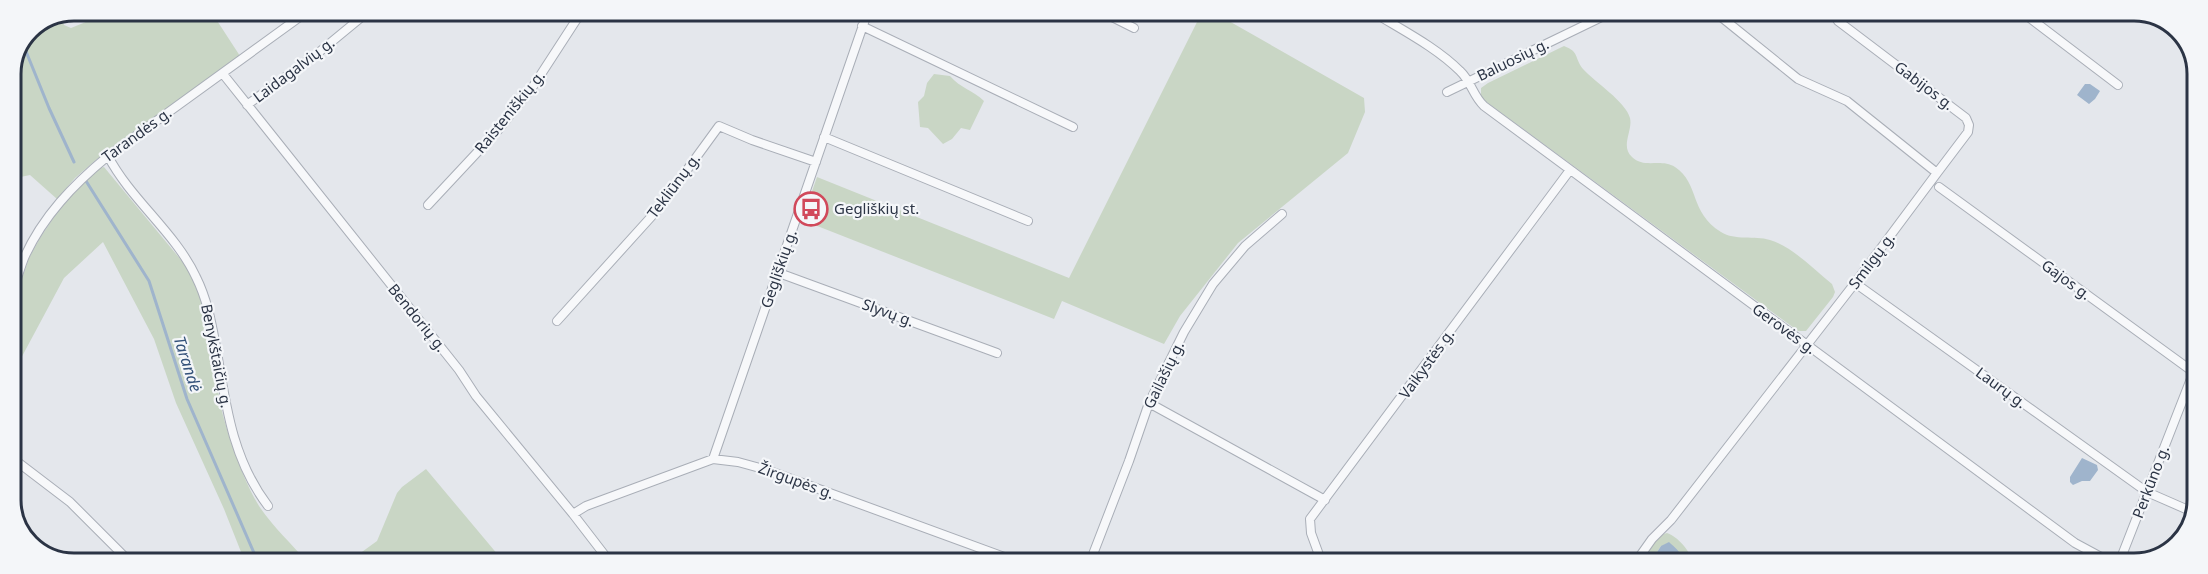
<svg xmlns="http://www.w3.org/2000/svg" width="2208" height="574" font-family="'Noto Sans',sans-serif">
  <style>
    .green { fill: #c9d6c5 }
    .water { fill: #9fb4cc }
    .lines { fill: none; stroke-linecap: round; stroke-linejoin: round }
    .stream { stroke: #9fb4cc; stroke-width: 3 }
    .street-casing { stroke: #a9aeb7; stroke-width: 10 }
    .street { stroke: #f7f8fa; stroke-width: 8 }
    .labels { text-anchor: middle; stroke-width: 4.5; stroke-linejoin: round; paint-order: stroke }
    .street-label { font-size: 15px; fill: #2b3445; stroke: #f4f6f9 }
    .poi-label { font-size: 15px; fill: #2b3445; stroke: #f4f6f9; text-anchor: start }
    .water-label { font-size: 16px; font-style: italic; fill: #34527a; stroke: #f4f6f9 }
    .rim { fill: none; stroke: #2b3445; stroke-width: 3 }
  </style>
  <rect width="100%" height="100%" fill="#e4e7ec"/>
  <path class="green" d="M103 11H222L214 16 240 56 97 159 75 178 57 199 30 175 11 179V74L29 29 61 16 64 25 71 28 98 17Z
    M1202 12H1213L1364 98 1365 112 1348 153 1238 243 1180 316 1164 344 1062 301 1054 319 802 220 817 177 1069 278Z
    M1564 46C1580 52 1574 58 1583 69 1595 82 1626 102 1630 118 1633 131 1620 146 1632 157 1644 169 1661 158 1675 167 1700 184 1689 212 1721 232 1735 241 1754 235 1770 240 1793 247 1813 269 1832 284L1835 292 1833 297 1806 331H1798L1481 98V88L1488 83Z
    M934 74 950 76C960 88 973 90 984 101L970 130 961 128 952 139 943 144 928 128 920 127 918 102 924 96 927 83Z
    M104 167 191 272C211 315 212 361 221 407 227 434 244 482 259 506 272 526 292 544 307 562H245L224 509 176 403 154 339 103 242 64 278 11 377V310L29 258 40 238 66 199 97 169Z
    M426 469 504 562H348L377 541 397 493 402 487Z
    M1667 533C1677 536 1692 552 1692 563H1681L1682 559 1661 546 1650 563H1640C1647 552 1654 536 1667 533Z"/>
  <path class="water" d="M2085 84H2090L2100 91 2095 99 2089 104 2077 95Z
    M2082 458 2097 465 2098 470 2090 481H2082L2073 485 2070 482V477Z
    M1669 542C1675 548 1684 553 1681 563H1650L1661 546Z"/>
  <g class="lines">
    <path class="stream" d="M23 44 49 108 74 162
      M86 181 149 281 187 399 258 562"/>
    <g class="street-casing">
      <path id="street" d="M1102 12 1134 28
        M1373 12C1402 30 1436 47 1460 71 1471 81 1473 96 1484 106L2075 543 2112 563
        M1832 12 1838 21 1966 118 1969 125 1968 132 1937 173
        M2022 12 2118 85
        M862 26 1073 127
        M223 74 459 370 476 396 573 514 610 562
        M1447 92 1612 12
        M247 105 318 53 369 11
        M824 137 1028 221
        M108 156C131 200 175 232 196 277 208 301 212 326 217 352 226 407 233 460 268 506
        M1939 187 2196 374
        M428 205 499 129 534 85 582 11
        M779 273 997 353
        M1855 283 2147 492 2195 513
        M11 298C15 285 19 271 24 258 43 216 73 185 108 156L308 11
        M557 321 660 207 719 126 752 140 816 162
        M1149 403 1325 500
        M11 457 70 502 129 561
        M713 459 868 11
        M573 514 586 506 713 459 738 462 767 470 1018 562
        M1090 562 1129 461 1149 403 1184 332 1213 284 1245 246 1282 214
        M1322 563 1311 533 1310 519 1570 170
        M1635 563 1652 539 1671 520 1855 283 1937 173 1847 101 1798 79 1715 12
        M2119 563 2196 366"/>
    </g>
    <use href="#street" class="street"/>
  </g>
  <defs>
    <g id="bus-ring" transform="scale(1.725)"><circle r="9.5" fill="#f4f6f9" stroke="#d1495b" stroke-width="1.5"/><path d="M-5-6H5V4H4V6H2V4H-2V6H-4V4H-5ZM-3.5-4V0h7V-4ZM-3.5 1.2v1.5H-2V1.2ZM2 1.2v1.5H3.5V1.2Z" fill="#d1495b"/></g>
  </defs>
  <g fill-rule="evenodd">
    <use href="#bus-ring" x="811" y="209"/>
  </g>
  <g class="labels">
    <g class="street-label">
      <text transform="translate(1513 60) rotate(-26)" y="5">Baluosių g.</text>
      <text transform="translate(294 70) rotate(-37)" y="5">Laidagalvių g.</text>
      <text transform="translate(1924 86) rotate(37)" y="5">Gabijos g.</text>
      <text transform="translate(510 112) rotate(-51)" y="5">Raisteniškių g.</text>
      <text transform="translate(137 135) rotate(-36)" y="5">Tarandės g.</text>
      <text transform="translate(674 186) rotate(-53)" y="5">Tekliūnų g.</text>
      <text transform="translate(1872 261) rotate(-53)" y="5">Smilgų g.</text>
      <text transform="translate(779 269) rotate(-71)" y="5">Gegliškių g.</text>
      <text transform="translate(2066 280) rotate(36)" y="5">Gajos g.</text>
      <text transform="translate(888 313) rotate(20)" y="5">Slyvų g.</text>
      <text transform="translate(417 318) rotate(51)" y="5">Bendorių g.</text>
      <text transform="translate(1784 329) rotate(36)" y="5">Gerovės g.</text>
      <text transform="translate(216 356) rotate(79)" y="5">Benykštaičių g.</text>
      <text transform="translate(1427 364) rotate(-54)" y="5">Vaikystės g.</text>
      <text transform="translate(1164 375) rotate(-64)" y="5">Gailašių g.</text>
      <text transform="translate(2001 388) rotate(36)" y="5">Laurų g.</text>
      <text transform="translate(796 481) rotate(20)" y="5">Žirgupės g.</text>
      <text transform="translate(2151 482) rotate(-69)" y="5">Perkūno g.</text>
    </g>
    <g class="poi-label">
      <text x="834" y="214">Gegliškių st.</text>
    </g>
    <g class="water-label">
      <text transform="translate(188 364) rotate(72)" y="6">Tarandė</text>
    </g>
  </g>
  <path d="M0 0H2208V574H0ZM74 21H2134A53 53 0 0 1 2187 74V500A53 53 0 0 1 2134 553H74A53 53 0 0 1 21 500V74A53 53 0 0 1 74 21Z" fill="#f4f6f9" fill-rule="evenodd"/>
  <path class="rim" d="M74 21H2134A53 53 0 0 1 2187 74V500A53 53 0 0 1 2134 553H74A53 53 0 0 1 21 500V74A53 53 0 0 1 74 21Z"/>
</svg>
